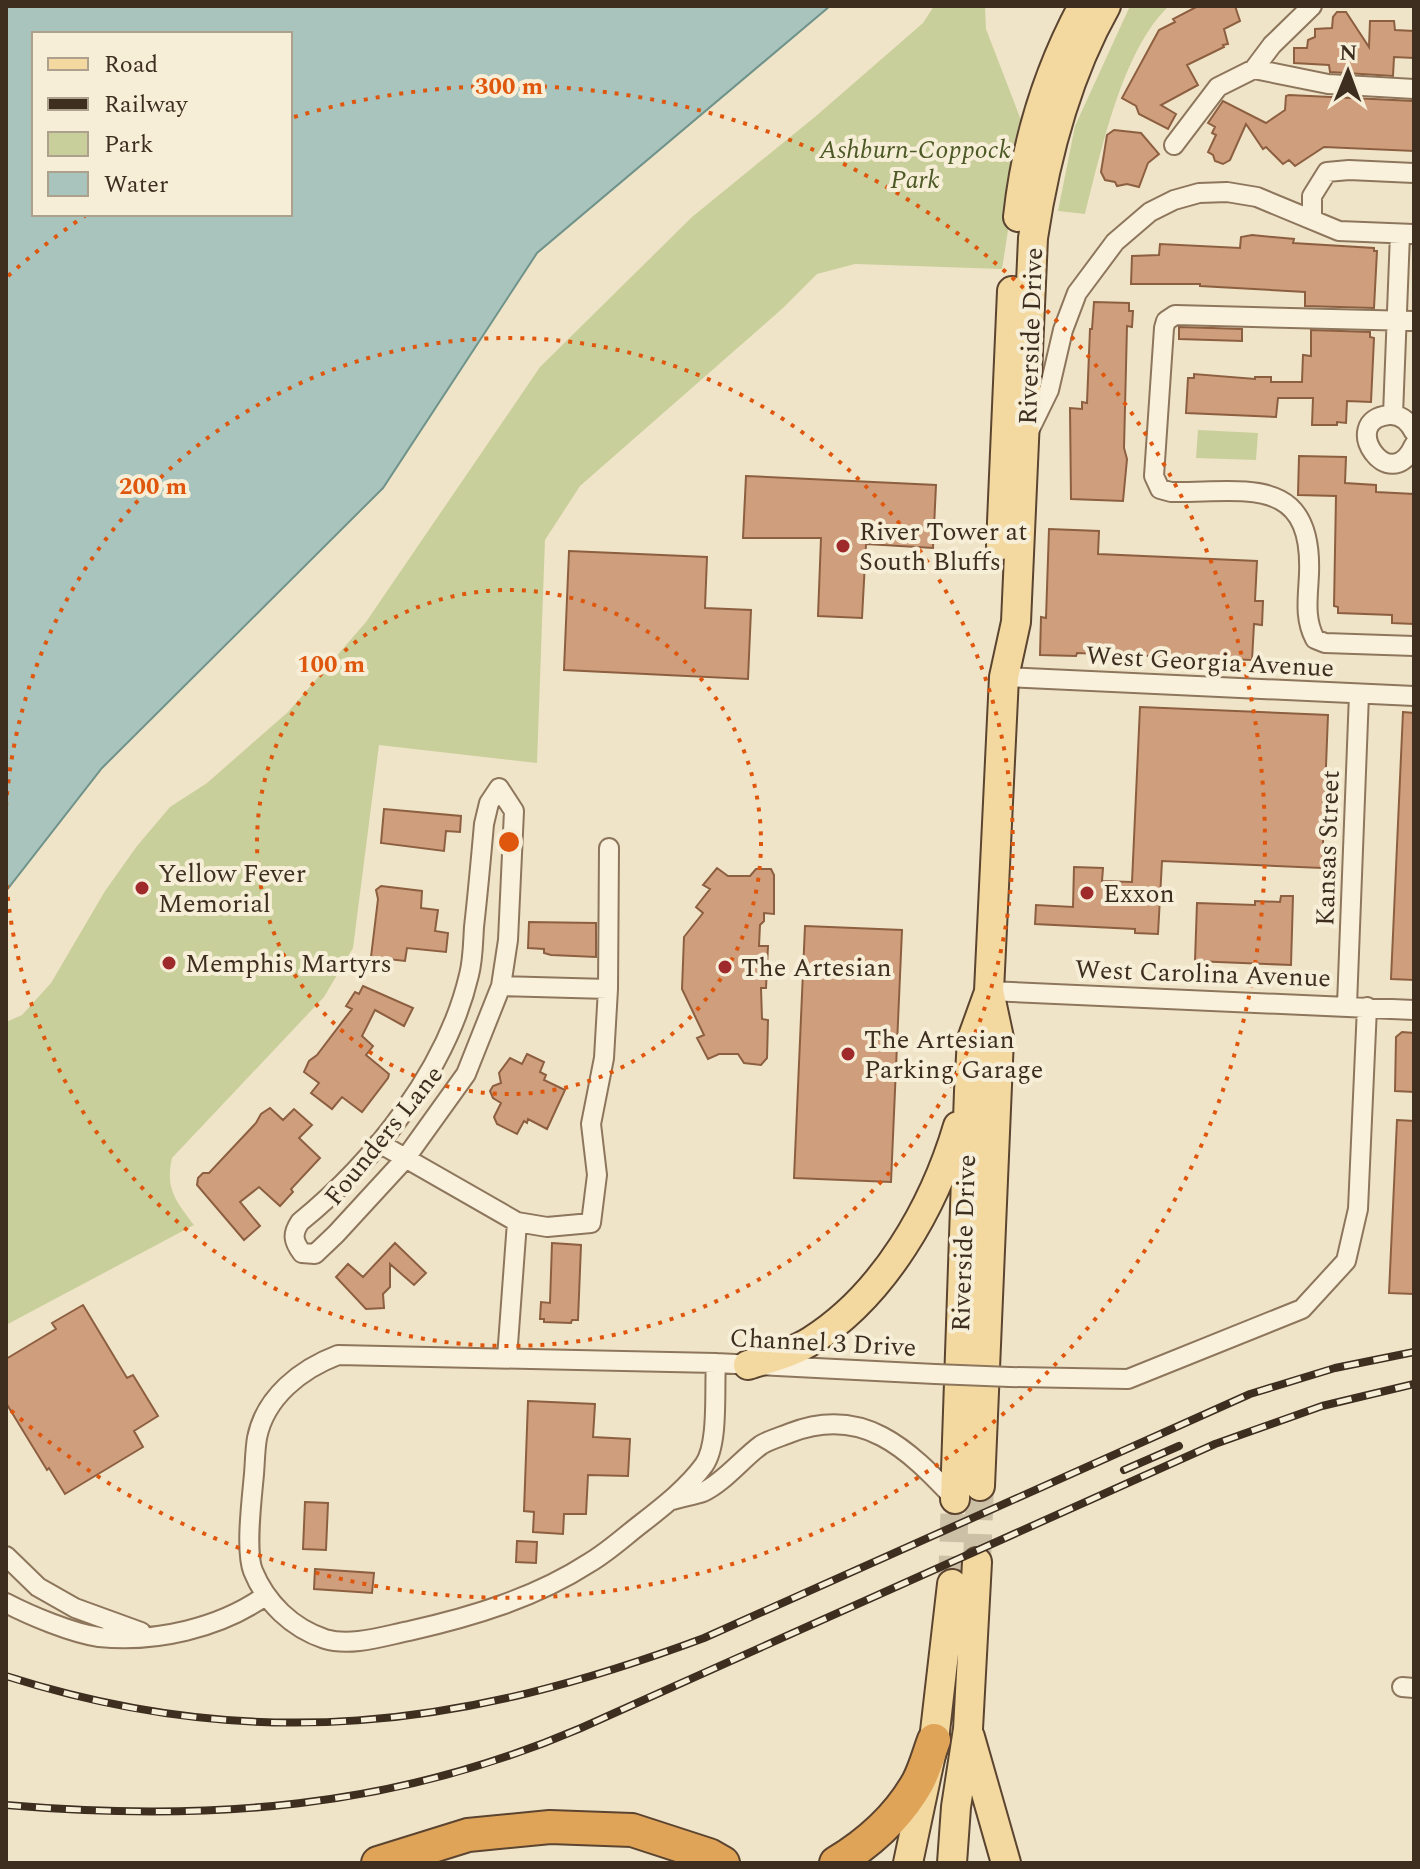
<svg xmlns="http://www.w3.org/2000/svg" width="1420" height="1869" font-family="Spectral,serif">
  <style>
    .green { fill: #c9cf9b }
    .water { fill: #a9c4bc; stroke: #6f938a; stroke-width: 2; fill-rule: evenodd }
    .building { fill: #cf9f7d; stroke: #8d5f41; stroke-width: 2 }
    .lines { fill: none; stroke-linecap: round; stroke-linejoin: round }
    .primary-tunnel { stroke: #ccc0a6; stroke-width: 28; stroke-dasharray: 28 14; stroke-linecap: butt }
    .street-casing { stroke: #8d765c; stroke-width: 22 }
    .primary-casing { stroke: #5b4430; stroke-width: 32 }
    .highway-casing { stroke: #5b4430; stroke-width: 36 }
    .street { stroke: #faf1dc; stroke-width: 18 }
    .primary { stroke: #f3d9a0; stroke-width: 28 }
    .highway { stroke: #e0a458; stroke-width: 32 }
    .rail-casing { stroke: #3d2e20; stroke-width: 8 }
    .rail { stroke: #f7eed8; stroke-width: 5; stroke-dasharray: 15; stroke-linecap: butt }
    .street-bridge-casing { stroke: #8d765c; stroke-width: 22; stroke-linecap: butt }
    .street-bridge { stroke: #faf1dc; stroke-width: 18 }
    .ring { fill: none; stroke: #df570d; stroke-width: 4; stroke-dasharray: 4 8 }
    .poi-dot { fill: #9e2a2b; stroke: #f7eed8; stroke-width: 3 }
    .labels { text-anchor: middle; stroke-width: 8; stroke-linejoin: round; paint-order: stroke }
    .park-label { font-size: 26px; font-style: italic; fill: #4d5a26; stroke: #f7eed8 }
    .street-label { font-size: 26px; fill: #3d2e20; stroke: #f7eed8 }
    .poi-label { font-size: 26px; fill: #3d2e20; stroke: #f7eed8; text-anchor: start }
    .centre { fill: #df570d; stroke: #f7eed8; stroke-width: 4 }
    .ring-label { font-size: 24px; text-anchor: middle; font-weight: bold; fill: #df570d; stroke: #f7eed8; stroke-width: 8; stroke-linejoin: round; paint-order: stroke }
  </style>
  <rect width="100%" height="100%" fill="#f0e4c8"/>
  <path class="green" d="M934 6H985L986 29 1024 128 1002 269 855 264 817 274 783 308 580 486 545 540 537 763 379 745 353 948 324 997 172 1158C165 1189 176 1201 194 1225L6 1325V1022L22 1015 51 983 105 891 137 846 170 807 207 783 288 712 366 622 540 367 692 217 816 116 923 23Z
    M1130 6H1169C1122 50 1101 152 1085 214L1058 211 1075 126Z
    M1198 430 1258 433 1256 460 1196 458Z"/>
  <path class="water" d="M6 6H830L537 253 383 488 102 768 6 891ZM34 34H290V214H34Z"/>
  <path class="building" d="M1198 6H1235L1240 21 1224 29 1228 44 1223 45 1224 47 1187 65 1198 85 1161 105 1176 114 1168 129 1139 114 1136 106 1122 98 1159 30 1175 22 1173 19Z
    M1337 12H1346L1369 47 1370 21H1394L1395 30 1414 31V58L1394 57 1393 76 1330 72 1329 65 1294 63V48H1307L1308 40 1315 37V29L1332 28 1333 17Z
    M1289 95 1414 101V151L1324 147 1295 166 1289 160 1283 164 1266 147 1263 149 1246 124 1230 160 1223 164 1215 161 1213 155 1208 152 1216 135 1212 133 1215 127 1208 123 1223 101 1266 123 1285 110 1286 96Z
    M1114 130 1141 133 1159 154 1148 163 1139 187 1127 184 1117 186 1115 182 1105 180 1101 172 1107 135Z
    M1252 235 1294 239 1293 243 1374 248V251H1377L1374 308 1305 306V292L1200 286V284H1131L1132 256 1159 255 1160 244 1240 248 1241 237Z
    M1094 302 1129 303V311H1133L1132 327 1127 326 1124 448 1127 459 1123 501 1071 499 1070 408 1082 409V402L1087 403 1090 329H1092Z
    M1179 327 1242 329V341L1179 339Z
    M1311 330 1370 332V337L1374 338 1371 402 1347 401 1346 423 1337 422V425H1312L1313 398H1278L1276 417 1186 413 1188 378H1194V374L1255 379V377H1271V382H1302L1303 355 1311 356Z
    M1299 456 1346 457 1345 483 1376 485V492L1414 494V624L1392 623V615L1338 613V607L1334 606 1336 496 1298 495Z
    M746 476 936 485 933 548 866 544 862 618 818 616 821 538H743Z
    M1049 529 1099 531 1098 554 1257 561 1255 601H1263L1262 625 1254 624 1252 660 1077 653 1076 656 1040 655 1041 617 1046 618Z
    M569 551 707 557 705 608 751 610 748 679 564 670Z
    M1140 707 1328 715 1322 868 1162 861 1158 934 1135 933V929L1035 924 1036 905 1073 907 1074 867 1103 868 1102 881 1132 882Z
    M1403 712 1414 713V980L1391 979Z
    M384 809 461 816 460 832 446 831 444 851 381 843Z
    M717 868 728 876H750L756 869H771L774 875V914L764 913V921L760 925 759 946H768L766 988H761L762 1019 768 1020 767 1058 761 1065 744 1063 738 1054H719L708 1059 697 1038 704 1035 682 989 684 937 703 913 696 907 710 889 703 885Z
    M381 886 422 891 421 908 438 910 435 931 448 933 446 952 407 948 405 961 371 957 378 899 376 890Z
    M1281 896H1293L1291 965 1195 961 1197 903 1255 905V901L1280 902Z
    M529 922 596 923V957L551 955 544 953V949L528 948Z
    M805 926 902 930 891 1182 794 1178Z
    M363 986 413 1008 404 1026 375 1010 362 1036 373 1046 366 1055 389 1074 388 1078 362 1112 342 1097 332 1109 311 1093 319 1083 304 1072 309 1061 317 1055 352 1009 346 1006 355 992 359 994Z
    M1402 1032 1414 1033V1092L1395 1091 1396 1037Z
    M527 1054 544 1062 540 1072 546 1075 544 1080 565 1090 547 1129 528 1119 527 1123 524 1121 517 1134 497 1124 494 1117 501 1103 493 1098 490 1091 493 1086 501 1083 499 1073 510 1058 522 1064Z
    M270 1108 283 1120 294 1109 312 1125 299 1138 320 1158 291 1189 293 1192 280 1206 259 1187 240 1202 260 1226 244 1240 197 1185 198 1178 203 1173H209L256 1123 261 1114Z
    M1397 1120 1414 1121V1294L1389 1293Z
    M395 1243 426 1273 414 1285 390 1264V1287L383 1294 384 1308 366 1309 336 1277 348 1264 363 1277Z
    M552 1243 581 1245 578 1320H572L571 1323 544 1322V1319H540L541 1302 550 1303Z
    M83 1305 127 1378 133 1375 158 1416 134 1431 143 1447 65 1494 49 1468 47 1470 6 1403V1359L56 1329 52 1323Z
    M528 1401 595 1404 593 1437 630 1439 628 1476 588 1475 586 1514H564L563 1534 533 1532 534 1512 524 1511Z
    M305 1502 328 1503 326 1550 303 1549Z
    M517 1541 537 1542 536 1563 516 1562Z
    M315 1569 374 1573 372 1593 314 1589Z"/>
  <g class="lines">
    <path class="primary-tunnel" d="M977 1562 980 1486
      M952 1584 955 1499"/>
    <g class="street-casing">
      <path id="street" d="M1254 69 1328 84 1414 89
        M1174 145 1218 87 1254 69 1272 45 1312 6
        M1312 218V196L1327 172 1349 170 1414 173
        M1414 321 1175 315 1166 321 1164 328 1154 476 1160 489 1171 492C1244 493 1313 473 1309 574 1308 598 1304 618 1315 639L1325 643 1414 646
        M1393 415 1400 234
        M1029 431 1049 390 1063 330 1077 293 1115 242 1150 212 1174 200 1199 193 1227 192 1257 197 1339 231 1414 234
        M1414 432C1409 422 1401 414 1389 415 1337 420 1390 499 1414 445
        M1004 677 1414 696
        M499 788 514 811 508 940 501 986 466 1074 405 1159 336 1234 315 1254 302 1253C293 1241 292 1234 300 1222 374 1162 447 1069 469 975 473 960 473 942 474 927 478 892 481 858 484 824L489 803Z
        M501 986 608 989
        M989 991 1414 1010
        M1347 1005 1359 694
        M379 1143 517 1222 547 1227 591 1223 597 1175 591 1124 604 1058 608 989 609 848
        M507 1358 517 1222
        M716 1363C714 1390 719 1444 704 1465 688 1487 664 1506 642 1523 625 1536 608 1552 589 1563 535 1598 471 1617 409 1631 384 1636 351 1647 325 1639 292 1628 266 1603 253 1571 245 1551 252 1497 254 1474 255 1462 255 1450 257 1438 265 1397 301 1369 338 1355L716 1363 935 1374
        M1010 1377 1128 1379 1302 1309 1346 1261 1358 1209 1367 1007
        M673 1500C683 1497 694 1495 703 1492 723 1483 743 1458 761 1445 769 1440 780 1437 790 1433 863 1405 907 1448 955 1499
        M6 1556 38 1587 75 1608 141 1632
        M6 1603C31 1616 72 1633 99 1637 155 1643 220 1628 265 1596
        M1402 1687 1414 1688"/>
    </g>
    <g class="primary-casing">
      <path id="primary" d="M1018 217C1026 142 1047 73 1083 6
        M1001 545 1012 291
        M748 1365C770 1358 792 1353 811 1341 884 1295 934 1207 958 1126
        M980 1486 999 1038 989 991 1004 677 1016 622 1033 238C1045 158 1066 77 1106 6
        M955 1499 969 1091 972 1039 989 992
        M970 1737 1006 1863
        M908 1863 934 1740 952 1584
        M952 1863 956 1807 968 1729 977 1562"/>
    </g>
    <g class="highway-casing">
      <path id="highway" d="M378 1863 468 1835 550 1827 632 1830 709 1855 723 1863
        M836 1863C869 1843 899 1816 918 1782 925 1769 929 1753 934 1740"/>
    </g>
    <use href="#street" class="street"/>
    <use href="#primary" class="primary"/>
    <use href="#highway" class="highway"/>
    <g class="rail-casing">
      <path id="rail" d="M1124 1470 1179 1446
        M6 1676C254 1755 463 1728 704 1638L1250 1394 1335 1368 1414 1352
        M6 1805C209 1822 392 1809 581 1728L1215 1444 1322 1406 1414 1384"/>
    </g>
    <use href="#rail" class="rail"/>
    <g class="street-bridge-casing">
      <path id="street-bridge" d="M935 1374 1010 1377"/>
    </g>
    <use href="#street-bridge" class="street-bridge"/>
  </g>
  <g class="ring">
    <circle cx="509" cy="842" r="252"/>
    <path d="M6 807A504 504 0 1 1 6 877"/>
    <path d="M8 276A756 756 0 0 1 86 215M294 117A756 756 0 1 1 8 1408"/>
  </g>
  <g class="poi-dot">
    <circle cx="843" cy="546" r="8"/>
    <circle cx="142" cy="888" r="8"/>
    <circle cx="1087" cy="893" r="8"/>
    <circle cx="169" cy="963" r="8"/>
    <circle cx="725" cy="967" r="8"/>
    <circle cx="848" cy="1054" r="8"/>
  </g>
  <g class="labels">
    <g class="park-label">
      <text x="915" y="158">Ashburn-Coppock<tspan x="915" dy="30">Park</tspan></text>
    </g>
    <g class="street-label">
      <text transform="translate(1030 336) rotate(-88)" y="9">Riverside Drive</text>
      <text transform="translate(1210 661) rotate(3)" y="9">West Georgia Avenue</text>
      <text transform="translate(1327 848) rotate(-88)" y="9">Kansas Street</text>
      <text transform="translate(1203 973) rotate(2)" y="9">West Carolina Avenue</text>
      <text transform="translate(383 1135) rotate(-51)" y="9">Founders Lane</text>
      <text transform="translate(963 1243) rotate(-88)" y="9">Riverside Drive</text>
      <text transform="translate(823 1342) rotate(3)" y="9">Channel 3 Drive</text>
    </g>
    <g class="poi-label">
      <text x="859" y="540">River Tower at<tspan x="859" dy="30">South Bluffs</tspan></text>
      <text x="158" y="882">Yellow Fever<tspan x="158" dy="30">Memorial</tspan></text>
      <text x="1103" y="902">Exxon</text>
      <text x="185" y="972">Memphis Martyrs</text>
      <text x="741" y="976">The Artesian</text>
      <text x="864" y="1048">The Artesian<tspan x="864" dy="30">Parking Garage</tspan></text>
    </g>
  </g>
  <circle cx="509" cy="842" r="12" class="centre"/>
  <g class="ring-label">
    <text x="509" y="94">300 m</text>
    <text x="153" y="494">200 m</text>
    <text x="331" y="672">100 m</text>
  </g>
  <rect width="1420" height="1869" fill="none" stroke="#3d2e20" stroke-width="16"/>
  <rect x="32" y="32" width="260" height="184" fill="#f7eed8" stroke="#ada18e" stroke-width="2"/>
  <rect x="48" y="58" width="40" height="12" fill="#f3d9a0" stroke="#ada18e" stroke-width="2"/>
  <text x="104" y="72" font-size="24" fill="#3d2e20">Road</text>
  <rect x="48" y="98" width="40" height="12" fill="#3d2e20" stroke="#ada18e" stroke-width="2"/>
  <text x="104" y="112" font-size="24" fill="#3d2e20">Railway</text>
  <rect x="48" y="132" width="40" height="24" fill="#c9cf9b" stroke="#ada18e" stroke-width="2"/>
  <text x="104" y="152" font-size="24" fill="#3d2e20">Park</text>
  <rect x="48" y="172" width="40" height="24" fill="#a9c4bc" stroke="#ada18e" stroke-width="2"/>
  <text x="104" y="192" font-size="24" fill="#3d2e20">Water</text>
  <g transform="translate(1348 72) rotate(1)" stroke="#f7eed8" stroke-width="6" paint-order="stroke">
  <path d="M0-6L14 30L0 20L-14 30Z" fill="#3d2e20"/>
  <text y="-12" font-size="22" font-weight="bold" text-anchor="middle" fill="#3d2e20">N</text>
  </g>
</svg>
